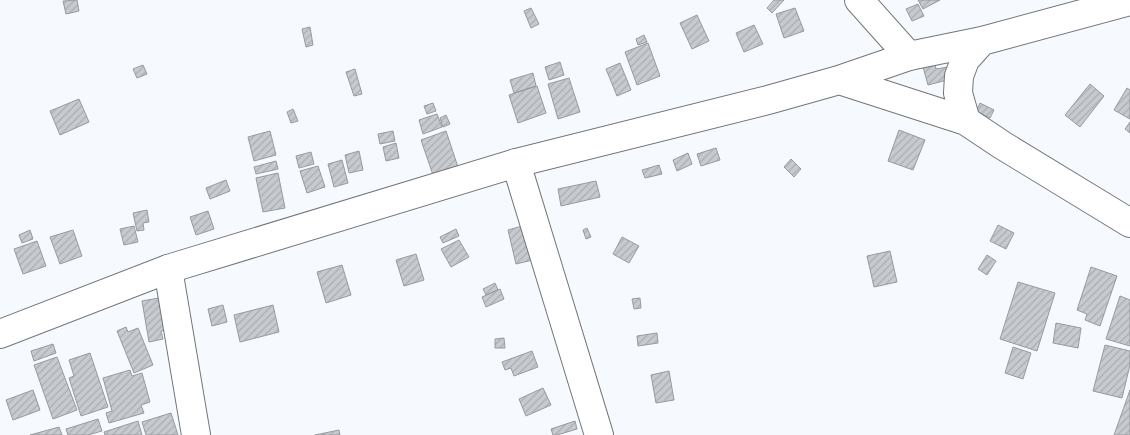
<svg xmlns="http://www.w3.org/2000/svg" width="1130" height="435" font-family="'Fira Sans',sans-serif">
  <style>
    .building { fill: url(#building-hatch); stroke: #979b9f }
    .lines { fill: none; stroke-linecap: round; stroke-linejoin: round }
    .minor-casing { stroke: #72767a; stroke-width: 30 }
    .major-casing { stroke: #72767a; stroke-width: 30 }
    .minor { stroke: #fff; stroke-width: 28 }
    .major { stroke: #fff; stroke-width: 28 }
  </style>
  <defs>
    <pattern id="building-hatch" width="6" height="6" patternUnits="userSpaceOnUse" patternTransform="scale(1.25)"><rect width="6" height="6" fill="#c7cbcf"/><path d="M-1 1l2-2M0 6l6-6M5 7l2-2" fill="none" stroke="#aaadb1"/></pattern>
  </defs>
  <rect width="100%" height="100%" fill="#f6fafe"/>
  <path class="building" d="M77 0 79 11 66 14 63 1Z
    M774 0H784L772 13 767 8Z
    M918 0H940L923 9Z
    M918 4 924 16 912 21 906 9Z
    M531 8 539 24 531 28 524 11Z
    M795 8 804 31 784 38 776 14Z
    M697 15 709 41 692 49 680 23Z
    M754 25 763 44 744 52 736 33Z
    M310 27 313 45 306 47 302 29Z
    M644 35 647 42 638 45 636 39Z
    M648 43 660 76 637 85 625 52Z
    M560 62 564 75 549 80 545 67Z
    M620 63 631 90 617 96 606 69Z
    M935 64 936 69 948 67 951 79 928 85 923 67Z
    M143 65 147 74 137 78 133 69Z
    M355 69 362 94 354 96 346 72Z
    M533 73 536 86 514 93 510 80Z
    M569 78 580 112 558 119 548 84Z
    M1090 84 1104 96 1080 127 1065 115Z
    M537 86 546 113 518 123 509 95Z
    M1127 88 1130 90V119L1114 110Z
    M79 99 89 122 60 135 50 111Z
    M433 103 436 111 427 114 424 106Z
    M980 103 994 110 990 118 976 111Z
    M293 109 298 121 291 123 287 112Z
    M437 114 442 127 423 134 419 120Z
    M446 115 450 124 443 127 440 118Z
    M1130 122V133L1125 129Z
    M899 130 925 140 913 170 888 161Z
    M270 131 276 155 254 161 248 137Z
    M393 131 395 141 380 144 378 134Z
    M446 131 458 167 433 175 421 140Z
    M396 143 399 158 386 161 383 147Z
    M716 148 720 160 701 166 697 154Z
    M359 151 363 170 349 173 345 155Z
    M311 152 314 164 299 168 296 156Z
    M688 153 692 164 677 171 673 160Z
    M791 159 801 169 794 177 784 167Z
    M342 160 348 183 334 187 328 164Z
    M276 161 278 169 256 174 254 167Z
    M659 165 662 174 645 178 642 170Z
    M318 166 325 187 307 193 300 171Z
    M278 173 285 208 263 212 256 178Z
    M226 180 230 191 210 199 206 188Z
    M596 181 600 197 561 206 558 189Z
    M147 210 149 222 143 223 144 230 137 231 133 213Z
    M208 211 214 229 196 235 190 217Z
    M529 224 537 259 516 264 508 230Z
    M998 225 1014 233 1006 249 990 241Z
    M134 226 138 242 124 245 120 229Z
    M587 228 591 237 586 239 583 230Z
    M456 229 459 236 443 243 440 237Z
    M30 230 33 239 22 243 19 235Z
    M73 230 82 256 60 264 50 237Z
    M622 237 639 246 629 263 613 254Z
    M459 240 469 257 451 267 441 249Z
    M37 241 46 266 23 274 14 249Z
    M890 251 897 282 874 287 867 256Z
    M416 254 424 280 404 286 396 260Z
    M987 255 996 261 987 275 978 269Z
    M342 265 351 295 326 303 317 272Z
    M1091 267 1117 276 1100 326 1085 320 1087 314 1077 310Z
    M1018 282 1055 293 1037 351 1000 339Z
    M495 283 498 290 486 295 483 289Z
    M500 289 504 299 486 307 482 297Z
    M1120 296 1130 300V346L1106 339Z
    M164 297 170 329 161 331 163 339 149 342 142 301Z
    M640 298 641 308 634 309 632 299Z
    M223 305 227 322 212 326 208 309Z
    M273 305 279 332 240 342 234 315Z
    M1056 323 1081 328 1078 348 1053 343Z
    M126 327 128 332 138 328 153 365 134 373 117 331Z
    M657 333 658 343 638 346 637 336Z
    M504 338 505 348H495V339Z
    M53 344 56 353 34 361 31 351Z
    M1105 345 1130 351V365L1122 398 1093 391Z
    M1013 347 1031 353 1023 379 1005 373Z
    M532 351 538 367 514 376 511 368 505 370 502 362Z
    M90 353 108 407 81 416 69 378 74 376 69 360Z
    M57 357 77 410 53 419 34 365Z
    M130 370 132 376 142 373 150 402 141 405 144 413 109 423 106 413 112 411 103 378Z
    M669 371 674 400 656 403 651 375Z
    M543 388 551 405 526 416 519 399Z
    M33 390 40 410 13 420 6 400Z
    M1130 390V435H1114Z
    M171 413 178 435H146L142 422Z
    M98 419 102 431 88 435H68L66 429Z
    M138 421 142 435H105L104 432Z
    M575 421 577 429 557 435H553L551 429Z
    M59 427 62 435H30Z
    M339 430 340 435H315Z"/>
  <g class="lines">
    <g class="minor-casing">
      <path id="minor" d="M859 0 909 56
        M516 163 599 435
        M168 269 196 435"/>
    </g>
    <g class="major-casing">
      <path id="major" d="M839 80 909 56 982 41 1130 1
        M966 121 958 93 959 76 965 60 982 41
        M0 334 168 269 516 163 768 100 839 80 966 121 1002 145 1130 223"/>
    </g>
    <use href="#minor" class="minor"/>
    <use href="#major" class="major"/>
  </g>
</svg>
